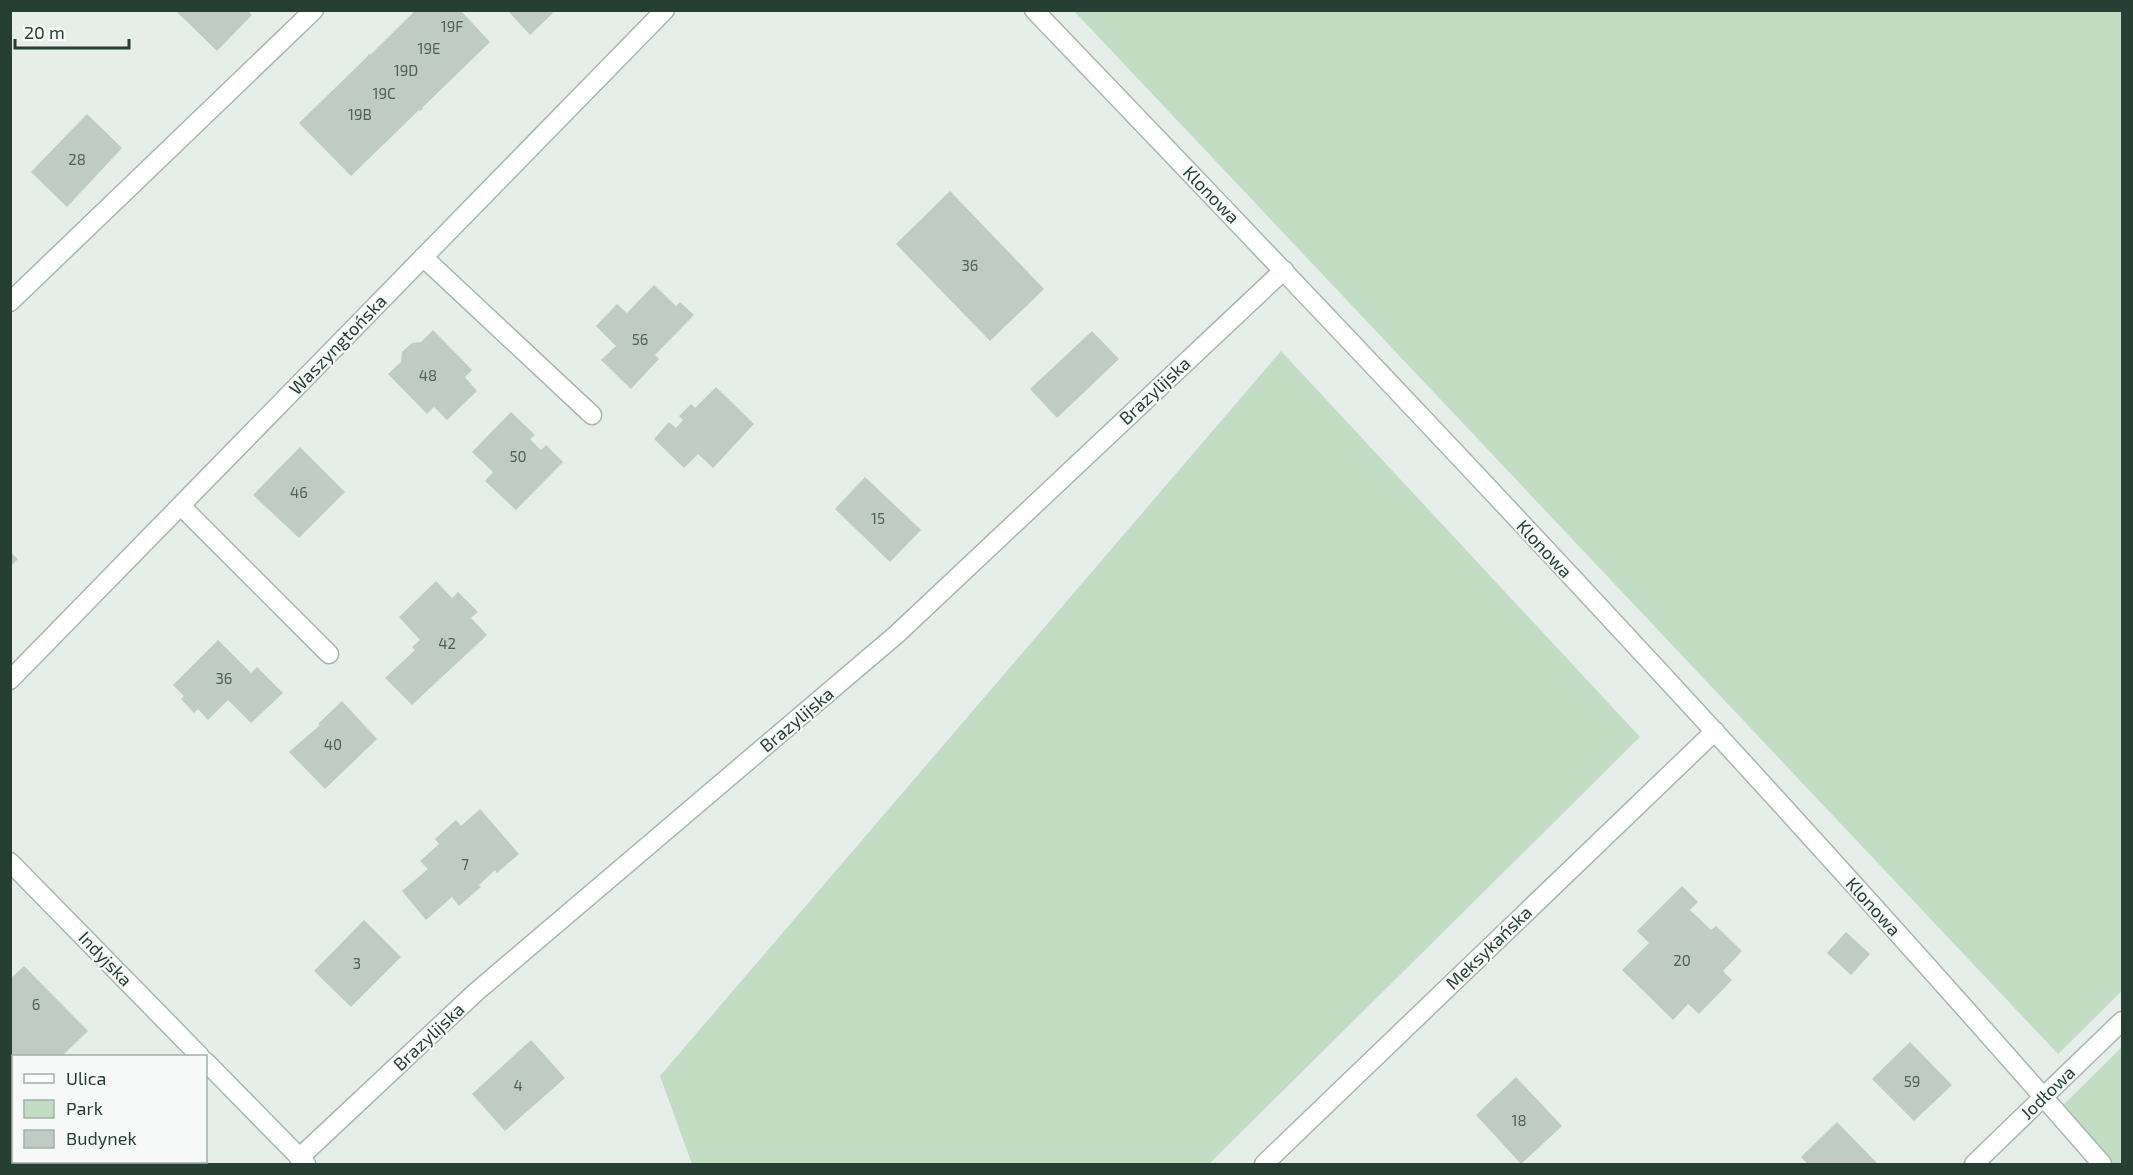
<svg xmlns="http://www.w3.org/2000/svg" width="2133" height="1175" font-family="'Exo 2',sans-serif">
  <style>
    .green { fill: #c1ddc3 }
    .building { fill: #beccc4 }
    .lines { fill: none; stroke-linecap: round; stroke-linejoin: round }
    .minor-casing { stroke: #a9b6af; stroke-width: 21 }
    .minor { stroke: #fff; stroke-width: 18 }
    .labels { text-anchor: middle; stroke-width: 4.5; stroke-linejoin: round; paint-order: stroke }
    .number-label { font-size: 15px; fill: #4c6258 }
    .street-label { font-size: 18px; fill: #263f34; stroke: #f7faf8 }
  </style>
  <rect width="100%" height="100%" fill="#e6eee9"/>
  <path class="green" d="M1074 11H2122V991L2058 1054Z
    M1281 351 1640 737 1209 1164H692L660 1076Z
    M2122 1047V1164H2094L2051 1117Z"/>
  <path class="building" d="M175 10H247L252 15 217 51Z
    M416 10H460L490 42 422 108 423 109 420 111 419 110 351 176 299 123 367 57 369 53 370 55Z
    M507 10H550L553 13 530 35Z
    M87 114 122 148 67 207 31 172Z
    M950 191 1044 289 990 341 896 244Z
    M654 285 676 306 680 302 694 315 655 355 659 359 631 389 601 360 616 346 596 326 617 304 627 313Z
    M433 330 472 370 465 377 477 391 447 420 434 407 427 414 388 374 401 362 402 352 412 343 421 342Z
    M1092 331 1119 359 1057 418 1030 389Z
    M716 387 754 424 713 468 698 454 684 468 654 439 669 422 676 428 683 420 679 416 691 404 695 408Z
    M511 412 535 435 530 439 541 450 546 445 563 462 516 510 485 481 493 472 472 452Z
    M300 447 345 492 299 538 253 495Z
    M865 477 921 530 890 562 835 509Z
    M10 552 18 559 10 567Z
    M436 581 452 598 458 592 478 612 471 618 487 635 412 705 385 678 415 650 412 647 420 640 399 617Z
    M218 640 251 673 257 667 283 693 251 723 228 700 208 720 198 709 194 713 181 699 184 696 173 685Z
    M342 701 377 739 325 789 289 752 320 725 318 724Z
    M480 809 519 854 497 873 495 870 479 885 481 887 459 906 452 897 426 920 402 891 428 869 420 861 439 844 435 839 456 820 461 826Z
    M1682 886 1698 902 1690 910 1711 930 1716 926 1742 951 1723 971 1732 980 1699 1014 1688 1004 1673 1020 1622 970 1649 943 1637 931Z
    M364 920 401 957 351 1007 314 971Z
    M1846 932 1870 954 1851 975 1827 953Z
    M24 966 88 1031 62 1056H14V1077L10 1074V979Z
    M531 1040 565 1078 505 1131 472 1094Z
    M1910 1042 1952 1085 1914 1121 1872 1079Z
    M1516 1077 1562 1126 1521 1164 1476 1115Z
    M1837 1122 1878 1164H1808L1801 1157Z"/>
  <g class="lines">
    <g class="minor-casing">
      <path id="minor" d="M1034 10C1397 388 1758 769 2102 1164
        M423 257 592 415
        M10 302 314 10
        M181 506 329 654
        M10 680 665 10
        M10 862 200 1056
        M206 1062 306 1164
        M299 1158 476 992 897 634 1284 270
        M1264 1164 1715 731
        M1974 1164 2122 1021"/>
    </g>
    <use href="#minor" class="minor"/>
  </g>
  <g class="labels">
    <g class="number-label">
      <text x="452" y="32">19F</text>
      <text x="429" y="54">19E</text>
      <text x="406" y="76">19D</text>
      <text x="384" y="99">19C</text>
      <text x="360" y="120">19B</text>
      <text x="77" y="165">28</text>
      <text x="970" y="271">36</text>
      <text x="640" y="345">56</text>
      <text x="428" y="381">48</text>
      <text x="518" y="462">50</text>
      <text x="299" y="498">46</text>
      <text x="878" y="524">15</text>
      <text x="447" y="649">42</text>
      <text x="224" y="684">36</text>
      <text x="333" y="750">40</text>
      <text x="465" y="870">7</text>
      <text x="1682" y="966">20</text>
      <text x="357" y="969">3</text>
      <text x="36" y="1010">6</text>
      <text x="1912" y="1087">59</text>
      <text x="518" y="1091">4</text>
      <text x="1519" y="1126">18</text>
    </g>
    <g class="street-label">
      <text transform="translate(1211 195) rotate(46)" y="6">Klonowa</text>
      <text transform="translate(338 345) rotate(-46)" y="6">Waszyngtońska</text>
      <text transform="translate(1155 391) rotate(-43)" y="6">Brazylijska</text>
      <text transform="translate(1544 549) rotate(47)" y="6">Klonowa</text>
      <text transform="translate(797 720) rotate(-40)" y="6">Brazylijska</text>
      <text transform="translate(1873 907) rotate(48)" y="6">Klonowa</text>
      <text transform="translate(1489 948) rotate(-44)" y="6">Meksykańska</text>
      <text transform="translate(105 959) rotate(46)" y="6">Indyjska</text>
      <text transform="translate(429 1037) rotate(-43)" y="6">Brazylijska</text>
      <text transform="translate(2048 1093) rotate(-44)" y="6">Jodłowa</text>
    </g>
  </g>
  <rect width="2133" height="1175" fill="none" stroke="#263f34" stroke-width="24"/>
  <rect x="12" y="1055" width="195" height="108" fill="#f7faf8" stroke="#a3afaa" stroke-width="1.5"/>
  <rect x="24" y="1074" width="30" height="9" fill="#ffffff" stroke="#a3afaa" stroke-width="1.5"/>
  <text x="66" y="1085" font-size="18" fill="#263f34">Ulica</text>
  <rect x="24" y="1100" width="30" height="18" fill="#c1ddc3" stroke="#a3afaa" stroke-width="1.5"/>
  <text x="66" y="1115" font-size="18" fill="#263f34">Park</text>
  <rect x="24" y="1130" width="30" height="18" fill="#beccc4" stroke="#a3afaa" stroke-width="1.5"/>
  <text x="66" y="1145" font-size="18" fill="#263f34">Budynek</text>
  <path d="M15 39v9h114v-9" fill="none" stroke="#263f34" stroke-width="3"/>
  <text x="24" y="39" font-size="18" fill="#263f34" stroke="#f7faf8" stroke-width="4.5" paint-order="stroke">20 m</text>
</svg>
